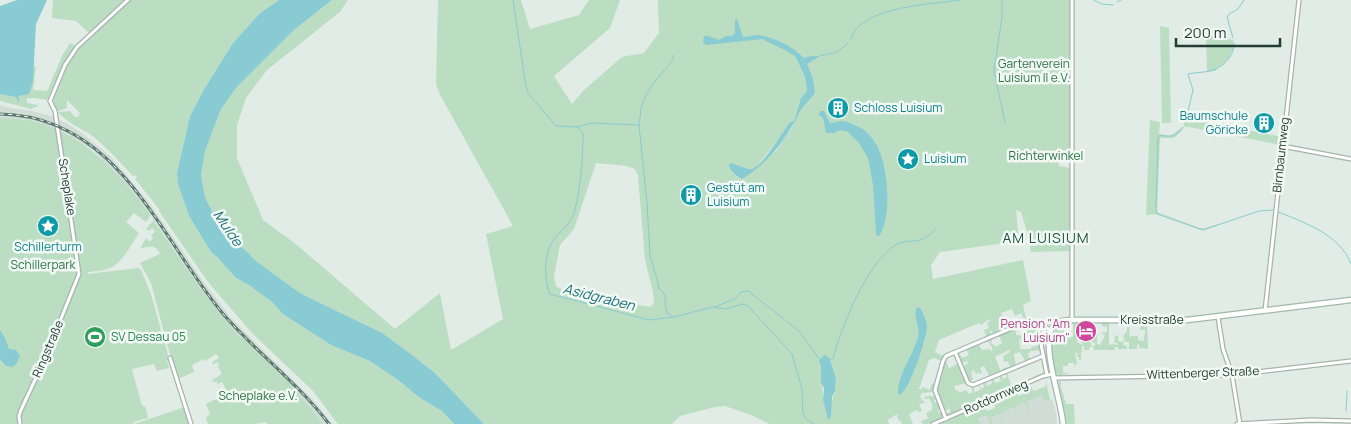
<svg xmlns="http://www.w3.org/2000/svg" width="1351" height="424" font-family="Manrope,sans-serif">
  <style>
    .built { fill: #d0dcd6 }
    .green { fill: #bbddc2; fill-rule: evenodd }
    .water { fill: #89cbd2 }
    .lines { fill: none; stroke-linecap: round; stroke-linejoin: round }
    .stream { stroke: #89cbd2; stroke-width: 1 }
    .street-casing { stroke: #a5b4ae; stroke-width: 5.5 }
    .secondary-casing { stroke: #a0b8ae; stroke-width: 7 }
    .street { stroke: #fff; stroke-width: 3 }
    .secondary { stroke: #fff; stroke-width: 4.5 }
    .rail-casing { stroke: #5c796f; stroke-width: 3 }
    .rail { stroke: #f2f9f5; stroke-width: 1; stroke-dasharray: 4; stroke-linecap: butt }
    .labels { text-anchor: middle; stroke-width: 5; stroke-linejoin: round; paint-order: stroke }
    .park-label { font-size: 12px; fill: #2c7443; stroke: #f2f9f5 }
    .culture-label { font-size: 12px; fill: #0d838f; stroke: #f2f9f5; text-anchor: start }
    .street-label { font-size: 12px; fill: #223d34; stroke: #f2f9f5 }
    .hotel-label { font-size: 12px; fill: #b23c85; stroke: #f2f9f5; text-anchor: end }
    .leisure-label { font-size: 12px; fill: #27864d; stroke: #f2f9f5; text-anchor: start }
    .water-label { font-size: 14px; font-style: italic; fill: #1b707a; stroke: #f2f9f5 }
    .neighbourhood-label { font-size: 14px; letter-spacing: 1px; fill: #1d5040; stroke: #f2f9f5 }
  </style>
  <rect width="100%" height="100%" fill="#e2ece7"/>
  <path class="built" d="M0 105 5 107 32 111 50 116 66 123 82 133 111 157 150 204 203 281 230 317 312 399 333 424H323L314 412 240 339 200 288 151 215 95 152 64 132 42 124 23 119 0 118Z
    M1043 395 1047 401 1052 399 1056 413 1057 424H971L989 414 991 418 1026 401Z"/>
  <path class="green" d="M53 0H124L89 33 76 21 52 18Z
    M129 0H279L260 13 233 43 203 91 190 116 177 173 178 184 189 216 211 252 218 258 236 278 249 285 272 302 283 314 331 345 370 361 398 380 420 398 442 411 454 424H338L313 391 252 333 208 282 159 211V209L135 179 137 177 135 175 133 176C120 162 108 149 94 137 83 129 67 123 58 112L70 111 75 117 81 116 78 115 80 113 67 100V108L58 111 54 106 53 96 63 72 78 48Z
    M332 0H348L340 12 267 70 246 98 237 125V158L263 220 297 245 395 329 440 293 451 350 503 319 486 234 513 226 439 93 436 84 438 0H521L530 29 579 15 589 0H620L610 28 554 76 572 104 583 91 622 57 644 53 659 33 658 0H1072V152L1058 153 1059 166 1071 168V251L1031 252 1027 231 1021 212 1016 210 1019 241 940 252 931 265 933 279 1023 260 1031 301 1023 305 1026 318 1031 317 1032 320 1025 321 1021 313 1015 316 1012 309 1001 313 1007 328 1000 331 998 330 999 332 993 334 991 330 990 331 991 335 986 336 984 330 989 328 987 323 990 321 989 319 981 325 979 323 939 340 935 352 943 356 941 361 934 358 929 360 919 389 921 390 922 387 930 390 932 383 935 384 934 392 922 393 920 397 925 403 919 404 922 411 918 412 917 410 909 414 913 424H902L900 420H898L897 414 888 420 889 424H770L751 415 725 406 715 407 680 416 672 424H484L435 373 412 355 362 323 300 293 256 261 218 223 205 197 201 175 205 151 221 109 236 88 294 30ZM798 52 804 58 815 93 798 114 791 129 776 151 742 179 737 177 732 172 735 164 750 169 755 168 794 121 801 98 807 91 805 77 795 56ZM596 163 627 166 635 169 638 175 645 260 653 292 654 303 650 307 564 291 556 286 554 276 560 245 574 229ZM917 323 925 339 910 380 900 379C908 363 925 340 917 323ZM830 359 836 379 835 391 827 417C823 399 821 383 821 365Z
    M1160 26 1169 28 1171 123H1162Z
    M1206 35 1233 40C1236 56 1225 62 1215 71L1207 72Z
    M70 43 75 46 47 100 34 98H27V103L38 105V106L31 109 0 101V94L16 97 32 66 36 67 33 90 47 91 62 56Z
    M0 118C70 117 111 164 151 215L146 222 134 213 126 222 139 233C132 243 125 258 115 265 108 271 96 271 88 272V274L138 268 141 270 151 294 161 330 160 331 162 332 169 359 167 360 169 368 157 371 154 364 132 369 142 406H145L148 418 133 422V424H0Z
    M1187 118 1282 137 1281 145 1184 126Z
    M1150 120 1160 122 1159 134 1171 136 1182 127H1185L1174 138H1160L1157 212 1200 228H1205L1218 224 1217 226 1200 230 1187 224 1158 214 1146 215Z
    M152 218 200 288 240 338H243L294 386 292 389 314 412 323 424H267V422L255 424H208L206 418 210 414 206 404 228 393 222 382 218 384 216 381 214 383 212 380 222 374 218 367 219 363 216 362 214 365 212 362 219 358 216 354 205 361 204 359 192 365 194 372 178 379 167 344 151 283 140 263 160 254C156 244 149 246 140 249L146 238 150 242 153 238 151 236 155 231 152 228 149 231 146 229 153 221Z
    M1036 322 1040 342 1031 344 1029 341 1020 342 1021 339H1019L1020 349H1031V347L1040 345 1041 350 1031 351 1028 354 1030 360 1026 362 1021 354 1019 352 1014 354 1016 366 1003 372 1002 369 1010 366 1008 361 1004 362 1003 360 1004 359 1003 356 1010 352 1009 350 995 357 1001 372 990 377 984 366 980 368 982 373 980 374 979 372 976 374 974 370 971 372 973 380 970 381 963 367 968 363 967 361 962 363 958 354 959 353 962 358 969 355 966 349 979 345 982 350 989 349 991 351 993 350 988 340 993 337 991 343 996 347 1002 343 999 335 1016 328V335L1026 336 1027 333 1025 324Z
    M1069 322 1068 330H1065V335L1073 337V322H1080V330H1076L1077 342 1082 345V333H1087V336H1083L1086 341H1088L1089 338 1092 347H1090L1089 350H1084V346H1082L1081 360H1079V357H1077V354L1080 353H1075L1077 363 1075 366V369L1074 363H1068V366H1063V373H1068V374L1058 375 1055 373C1053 359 1048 336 1059 325Z
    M1102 323H1109V346L1111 344 1118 345 1117 343H1114L1115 336 1118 335V341L1123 342C1123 338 1124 333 1127 332V326H1129L1130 338 1131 336H1138V340L1144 341 1145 330H1140L1141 323H1147L1148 349 1139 348V344L1137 345V349H1129V342H1124L1125 339 1124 338 1123 345 1127 346V349H1118V347H1115V350H1094L1093 346 1096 344 1091 341 1092 334H1097V344L1100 345 1105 336 1104 333 1102 335V332H1107V327L1102 326Z
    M945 359 949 368 959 363 967 383 954 386 956 391 958 390 959 393 966 390 969 394 973 392 971 388 973 387 975 392 980 390 979 384 981 389 984 387 983 383 986 382 987 386 992 384 991 380 993 378 995 383 1001 381 999 376 1001 375 1003 379 1007 377 1005 373H1007L1012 388 947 416 946 414 950 412V409L944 410 936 391Z
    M1045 377 1050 400 1045 401 1042 395 1026 402 1030 410 1029 411 1024 402 1016 406 1019 415 1015 407 1008 409 1011 419 1007 410 1000 414 1003 423 999 414 991 418 993 424H991L987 415 978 419 980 424H937L984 404 987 411 995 408 993 399 1020 387 1021 389 1016 391 1018 396 1026 393 1024 386 1027 384 1028 388 1031 387 1034 391 1046 386Z
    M1061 380V387L1066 404H1074L1075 424H1067L1058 383Z
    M930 396 936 397 937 399 934 400 935 403 938 402 941 409 938 411 939 413 942 412 943 418 931 424H923L921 421 928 418 926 413 932 410V407H933L929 398 925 399 924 397Z
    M185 407 190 424H134Z"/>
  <path class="water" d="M17 0H47L36 24 33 81 29 94 18 96 19 102H18L16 97 0 94V6Z
    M279 0H332L294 30 236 88 221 109 205 151 201 175 205 197 218 223 256 261 300 293 382 333 412 355 435 373 484 424H454L442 411 420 398 398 380 370 361 331 345 283 314 272 302 249 285 236 278 218 258 211 252 189 216 178 184 177 173 190 116 203 91 233 43 260 13Z
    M737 19 743 37C749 37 753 35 758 35 774 37 793 46 804 58L812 56H820L807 64 813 79 815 93C810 100 802 107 798 115 785 141 768 163 742 179 735 176 732 172 729 166L730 163C737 164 743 168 750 169 760 170 784 131 789 123L794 121 801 98 807 91 805 77 795 56 787 51 762 39 706 45 703 42 704 36H708L719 40 726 36H732L735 33V20Z
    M820 111H824L830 123C835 123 837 122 841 121 848 121 857 126 863 129 870 135 876 142 879 150 888 170 892 218 879 236H877L876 232 873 185 868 158 859 143 848 132 840 130 834 133H826L823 118 819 115Z
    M917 307 920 308C923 313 926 319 927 326 927 338 910 389 900 395L898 393C898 373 913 356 918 337 921 327 912 317 917 307Z
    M0 330 5 338 9 349 16 350 20 356 17 363 13 367 6 366 0 359Z
    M825 355 830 359 836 379 835 391 832 397 831 416 828 420 823 400 824 389 821 382V365L819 362 822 357Z"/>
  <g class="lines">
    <path class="stream" d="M513 0 526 87 528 93 556 126 578 127 583 133C583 159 581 184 575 210 572 222 563 229 555 238 543 252 544 278 550 294L649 320 674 317 713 307 726 309 742 304 748 306 792 354 802 389 803 413 806 419 814 424
      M1002 0V17L994 71 1005 122
      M1094 0 1102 4 1113 5
      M1117 2 1121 0
      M1233 38 1227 17 1229 14 1238 9 1244 0
      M851 39C853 35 855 29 859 26 881 6 932 4 961 0
      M820 56 837 52 848 43
      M673 59V55
      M1185 124 1193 90 1188 74C1196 72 1205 73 1213 70 1224 67 1235 54 1234 43
      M639 125C640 120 640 114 641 109 645 90 660 76 672 61
      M576 127 592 123 639 125 647 204 650 255 658 283 659 289C669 295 663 303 667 313L674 317
      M1182 129C1175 137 1170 137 1160 135L1158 138 1156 208 1157 214 1203 230 1259 211 1273 210
      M1276 211C1303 222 1340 234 1351 264
      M715 307 736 298 741 292 748 291 799 331 820 360
      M829 360 833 358C843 324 865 267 894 246 903 239 914 243 923 239 928 237 932 233 935 229
      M1346 411 1347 391"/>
    <g class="street-casing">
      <path id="street" d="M1072 0V320
        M1282 146 1351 159
        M1265 311 1299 0
        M1218 317 1223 349 1232 375 1240 424
        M1039 334 1047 375
        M955 352 968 383 973 385 1043 356
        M170 358 191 424
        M1054 378 1232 375 1351 361
        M946 419 935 390 943 361 946 356 1026 322H1039L1051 331
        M20 424 19 416 21 410 46 356 79 274 55 111 50 101 65 65 77 47 128 0
        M933 424 1043 376 1053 374
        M1237 424 1311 420 1351 421"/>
    </g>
    <g class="secondary-casing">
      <path id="secondary" d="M1063 424C1062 403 1041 346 1052 328 1057 321 1064 320 1072 320H1187L1351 300"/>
    </g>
    <use href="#street" class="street"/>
    <use href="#secondary" class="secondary"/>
    <g class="rail-casing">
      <path id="rail" d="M0 114C119 116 159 238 224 315 257 353 298 383 329 424"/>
    </g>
    <use href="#rail" class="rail"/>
  </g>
  <defs>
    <g id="building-disc" transform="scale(1.125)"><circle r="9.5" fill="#0f9aa8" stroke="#f2f9f5"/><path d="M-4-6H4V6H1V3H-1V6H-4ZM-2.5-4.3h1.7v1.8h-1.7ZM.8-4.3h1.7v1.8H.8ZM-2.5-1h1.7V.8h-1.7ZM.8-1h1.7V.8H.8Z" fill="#fff"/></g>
    <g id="sight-disc" transform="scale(1.125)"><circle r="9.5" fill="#0f9aa8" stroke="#f2f9f5"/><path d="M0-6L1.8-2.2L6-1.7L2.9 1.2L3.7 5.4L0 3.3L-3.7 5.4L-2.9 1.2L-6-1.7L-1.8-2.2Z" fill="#fff"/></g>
    <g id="hotel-disc" transform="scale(1.125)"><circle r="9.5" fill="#d1479c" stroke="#f2f9f5"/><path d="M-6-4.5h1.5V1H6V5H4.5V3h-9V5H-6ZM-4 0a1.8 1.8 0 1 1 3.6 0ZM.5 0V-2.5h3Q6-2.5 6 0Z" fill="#fff"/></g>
    <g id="stadium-disc" transform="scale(1.125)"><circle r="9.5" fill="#2e9e5b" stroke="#f2f9f5"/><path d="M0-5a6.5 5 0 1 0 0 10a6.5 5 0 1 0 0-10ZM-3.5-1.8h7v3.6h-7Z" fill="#fff"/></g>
  </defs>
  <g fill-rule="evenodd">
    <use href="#building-disc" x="838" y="108"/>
    <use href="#building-disc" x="1264" y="123"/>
    <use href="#sight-disc" x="908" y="159"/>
    <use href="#building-disc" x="691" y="195"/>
    <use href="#sight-disc" x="48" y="226"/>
    <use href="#hotel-disc" x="1086" y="331"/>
    <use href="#stadium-disc" x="95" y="337"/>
  </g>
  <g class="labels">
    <g class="park-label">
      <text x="1034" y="68">Gartenverein<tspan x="1034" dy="14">Luisium II e.V.</tspan></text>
      <text x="1046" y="160">Richterwinkel</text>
      <text x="43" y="269">Schillerpark</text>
      <text x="258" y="400">Scheplake e.V.</text>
    </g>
    <g class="culture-label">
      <text x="854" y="112">Schloss Luisium</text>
      <text x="1248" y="120" text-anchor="end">Baumschule<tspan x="1248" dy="14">Göricke</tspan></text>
      <text x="924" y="163">Luisium</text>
      <text x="707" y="192">Gestüt am<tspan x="707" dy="14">Luisium</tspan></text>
      <text x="48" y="251" text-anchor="middle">Schillerturm</text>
    </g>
    <g class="street-label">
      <text transform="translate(1281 155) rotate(-84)" y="4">Birnbaumweg</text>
      <text transform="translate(67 187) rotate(81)" y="4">Scheplake</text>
      <text x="1152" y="324">Kreisstraße</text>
      <text transform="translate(48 349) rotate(-67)" y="4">Ringstraße</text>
      <text transform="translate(1203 373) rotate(-2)" y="4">Wittenberger Straße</text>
      <text transform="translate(996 397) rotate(-24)" y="4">Rotdornweg</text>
    </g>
    <g class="hotel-label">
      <text x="1070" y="328">Pension "Am<tspan x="1070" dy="14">Luisium"</tspan></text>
    </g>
    <g class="leisure-label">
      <text x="111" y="341">SV Dessau 05</text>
    </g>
    <g class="water-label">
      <text transform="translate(228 228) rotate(56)" y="5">Mulde</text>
      <text transform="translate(599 297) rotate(14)" y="5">Asidgraben</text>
    </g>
    <g class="neighbourhood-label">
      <text x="1046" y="243">AM LUISIUM</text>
    </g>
  </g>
  <path d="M1176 38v8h104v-8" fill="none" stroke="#223d34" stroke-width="2.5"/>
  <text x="1184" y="38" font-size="15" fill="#223d34" stroke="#f2f9f5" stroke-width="4" paint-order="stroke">200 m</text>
</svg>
